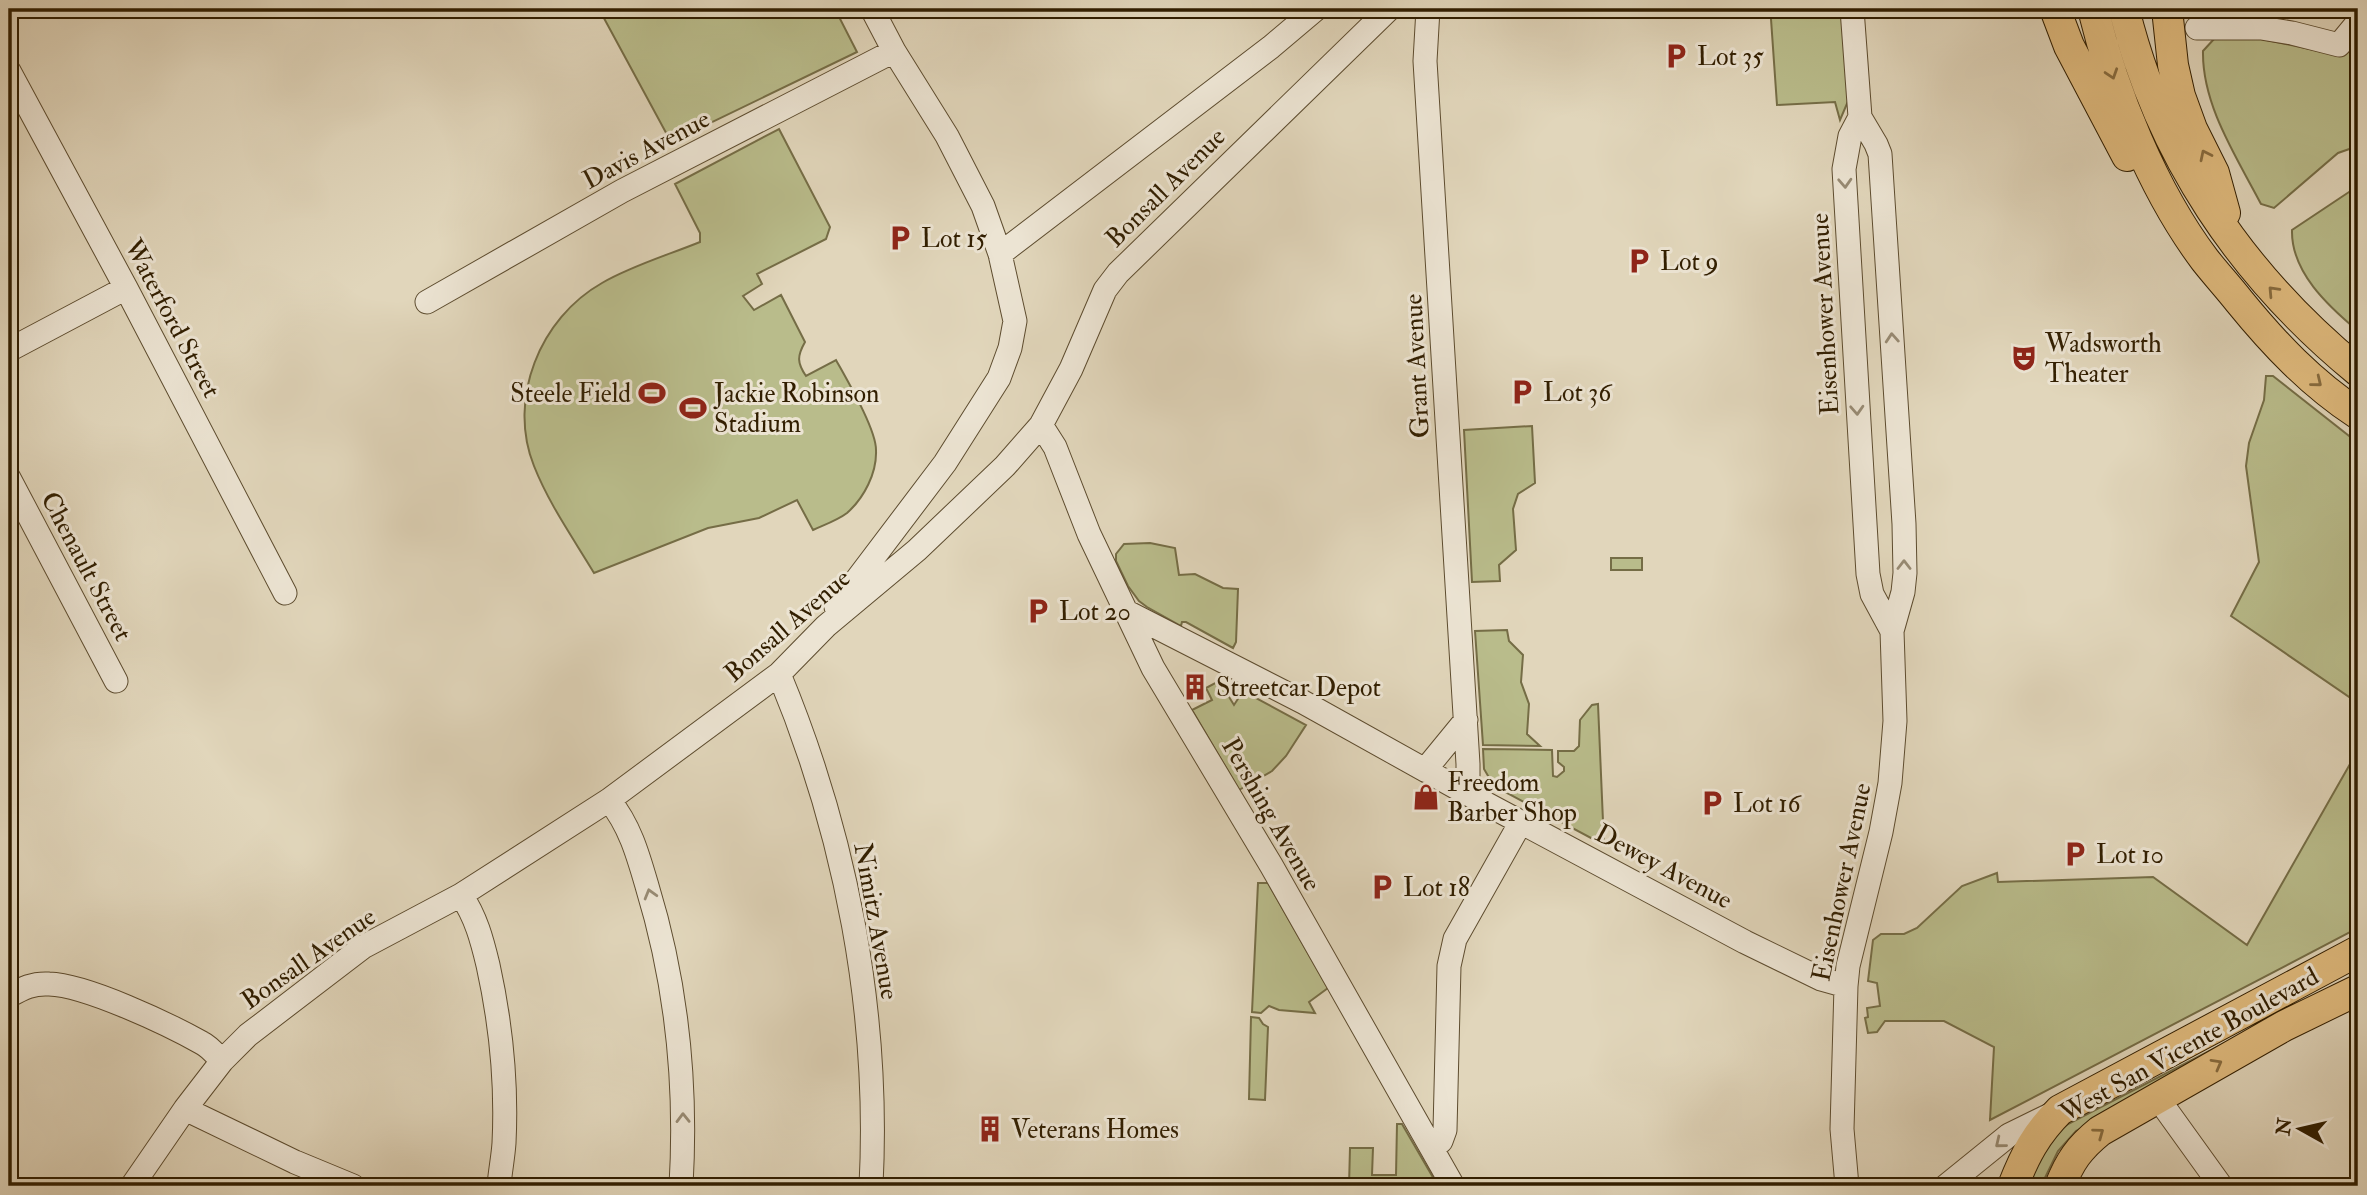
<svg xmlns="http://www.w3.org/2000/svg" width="2367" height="1195" font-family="'IM FELL Double Pica',serif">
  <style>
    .green { fill: #b9bc8b; stroke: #756d46; stroke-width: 2 }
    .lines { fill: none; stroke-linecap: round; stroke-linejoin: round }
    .stream { stroke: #6c7b68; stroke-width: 4.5 }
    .minor-casing { stroke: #5d4c2f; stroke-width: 25 }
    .major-casing { stroke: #311e00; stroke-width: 32 }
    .minor { stroke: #ece4d3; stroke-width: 23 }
    .major { stroke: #e0bb7e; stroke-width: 30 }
    .oneway { stroke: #886c3f }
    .oneway2 { stroke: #988b74 }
    .labels { text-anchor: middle; stroke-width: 6; stroke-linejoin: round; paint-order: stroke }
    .poi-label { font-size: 26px; fill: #311e00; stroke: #ece4d3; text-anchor: start }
    .street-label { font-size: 26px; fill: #311e00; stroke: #ece4d3 }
  </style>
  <rect width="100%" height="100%" fill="#e1d6bb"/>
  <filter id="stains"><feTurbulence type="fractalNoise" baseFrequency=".00286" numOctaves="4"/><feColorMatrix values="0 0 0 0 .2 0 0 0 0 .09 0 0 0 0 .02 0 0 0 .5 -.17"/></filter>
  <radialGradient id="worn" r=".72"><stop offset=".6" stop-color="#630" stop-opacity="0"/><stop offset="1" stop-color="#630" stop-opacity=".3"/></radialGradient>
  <path class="green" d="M599 9H835L857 52 671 142Z
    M1779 9H1842L1849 99 1840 120 1835 102 1777 105 1771 19Z
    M2257 38 2324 52 2358 48V146L2338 153 2274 208 2261 204C2236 156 2202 105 2203 51L2214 39Z
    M779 129 830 227 826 239 757 274 762 284 743 296 754 310 781 295 805 342C797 356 797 363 806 376L836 360C847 380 876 429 876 450 877 473 864 498 847 513 838 520 824 525 813 530L797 500 759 518 708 528 594 573C573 538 549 504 534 466 507 399 540 318 602 283 631 266 668 255 700 242V233L675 184Z
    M2358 186V331C2328 306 2291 272 2292 230Z
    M2266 376H2273L2358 443V703L2231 616 2259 562 2246 466 2249 443 2264 400Z
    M1532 426 1535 483 1518 494 1513 509 1516 550 1499 565 1500 581 1472 582 1464 430Z
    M1150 543 1175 548 1179 575 1195 574 1223 588 1238 589 1236 642 1233 648 1186 622H1182L1181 626 1147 607 1139 601 1128 586 1116 561V554L1124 544Z
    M1611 558H1642V570H1611Z
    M1507 630 1509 641 1523 655 1521 682 1529 704 1527 734 1540 746 1483 745 1475 631Z
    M1219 681 1234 705 1243 691 1306 725 1286 756 1272 771 1239 790 1192 710 1212 700 1206 688Z
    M1598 704 1604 845 1494 786 1484 769 1483 749 1552 750 1553 776 1557 777 1564 771V767L1558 762V751H1574L1579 746 1580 720 1592 705Z
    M2358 750V928L1990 1120 1994 1047 1944 1021H1885L1877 1032 1868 1033 1865 1018 1868 1017 1867 1008 1880 1006 1877 983 1868 981 1873 940 1881 934H1904L1917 928 1962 886 1997 873 1998 882 2153 877 2247 945Z
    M1258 883H1268L1328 988 1309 1002 1315 1013 1279 1010 1269 1006 1261 1013 1252 1012Z
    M2358 974V982L2076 1131 2058 1151 2041 1186H2022L2052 1137 2068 1124Z
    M1251 1017 1259 1018 1263 1024 1268 1027 1265 1100 1249 1099Z
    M1397 1124H1402L1438 1186H1349L1350 1148H1373L1372 1175H1396Z"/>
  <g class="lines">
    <path class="stream" d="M2028 9 2033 13"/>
    <g class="minor-casing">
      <path id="minor" d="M1428 9 1425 61 1468 764V794
        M2197 28H2261L2292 33 2339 45 2358 22
        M9 71 126 288 285 593
        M1860 117 1850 136 1844 169 1868 574 1872 594 1892 631
        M1000 254 1271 47 1316 9
        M427 302 622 191 894 51
        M9 350 126 288
        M1041 425 1055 447 1089 534 1153 668 1271 865 1453 1186
        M9 478 116 681
        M836 607 945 463 999 378 1010 348 1015 321 1000 254 983 206 947 136 894 51 872 9
        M1125 611 1303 702 1468 794 1745 942 1821 979 1846 986
        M779 674C846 835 880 1012 871 1186
        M1425 770 1466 720
        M609 800C630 826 638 855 647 886 677 984 687 1085 681 1186
        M461 895C476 917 482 940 488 965 501 1024 507 1083 504 1143 503 1158 500 1172 499 1186
        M9 996C23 988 33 983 49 984 86 985 168 1024 202 1043 210 1047 216 1055 222 1061
        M2157 1097 2221 1186
        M185 1109 295 1162 353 1186
        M1433 1148 1441 1141 1445 1130 1449 966 1455 939 1521 822
        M132 1186 185 1109 222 1061 248 1035 363 947 461 895 609 800 779 674 826 626 917 550 1005 466 1041 425 1071 369 1105 290 1118 273 1389 9
        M1847 1186 1842 1129 1846 986 1848 966 1881 832 1890 783 1895 721 1892 631 1903 592 1905 573 1904 524 1880 154 1876 144 1860 117 1852 9
        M1946 1186 2009 1135 2054 1113"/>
    </g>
    <g class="major-casing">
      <path id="major" d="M2055 9 2069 46 2127 156
        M2093 9C2113 92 2153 191 2205 260 2216 274 2228 287 2239 301 2274 344 2311 383 2358 414
        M2124 9C2160 155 2242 276 2358 371
        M2167 9 2173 65 2180 96 2192 129 2214 173 2225 213
        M2013 1186C2025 1155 2036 1134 2060 1110L2358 951
        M2060 1186C2070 1161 2079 1148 2100 1131L2284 1026 2358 990"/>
    </g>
    <use href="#minor" class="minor"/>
    <use href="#major" class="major"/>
  </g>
  <defs><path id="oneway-chevron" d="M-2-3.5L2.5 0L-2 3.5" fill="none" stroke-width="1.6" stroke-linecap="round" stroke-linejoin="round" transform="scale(1.75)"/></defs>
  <g class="oneway">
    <use href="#oneway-chevron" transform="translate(2112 74) rotate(72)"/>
    <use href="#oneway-chevron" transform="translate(2205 155) rotate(-116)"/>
    <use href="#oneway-chevron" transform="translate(2273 291) rotate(-133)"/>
    <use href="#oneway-chevron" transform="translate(2317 382) rotate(39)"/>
    <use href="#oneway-chevron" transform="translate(2217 1064) rotate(-29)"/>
    <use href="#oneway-chevron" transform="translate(2099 1133) rotate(-36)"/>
  </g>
  <g class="oneway2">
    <use href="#oneway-chevron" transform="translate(1845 183) rotate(87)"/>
    <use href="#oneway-chevron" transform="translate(1892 338) rotate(-94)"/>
    <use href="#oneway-chevron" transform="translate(1857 410) rotate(87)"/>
    <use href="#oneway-chevron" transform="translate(1904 565) rotate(-90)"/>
    <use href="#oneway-chevron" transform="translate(650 894) rotate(-106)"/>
    <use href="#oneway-chevron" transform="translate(683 1118) rotate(-91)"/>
    <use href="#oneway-chevron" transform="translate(2000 1143) rotate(141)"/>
  </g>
  <defs>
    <g id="parking-bare" transform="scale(2.1)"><path d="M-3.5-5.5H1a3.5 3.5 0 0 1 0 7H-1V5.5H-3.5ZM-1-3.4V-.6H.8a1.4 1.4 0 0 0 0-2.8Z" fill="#8f2418" stroke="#ece4d3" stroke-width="2.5" paint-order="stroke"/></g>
    <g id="theatre-bare" transform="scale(2.1)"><path d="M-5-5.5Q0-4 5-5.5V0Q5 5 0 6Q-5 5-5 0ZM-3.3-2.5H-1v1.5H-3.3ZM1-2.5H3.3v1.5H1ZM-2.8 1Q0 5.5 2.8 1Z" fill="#8f2418" stroke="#ece4d3" stroke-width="2.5" paint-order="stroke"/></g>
    <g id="stadium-bare" transform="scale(2.1)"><path d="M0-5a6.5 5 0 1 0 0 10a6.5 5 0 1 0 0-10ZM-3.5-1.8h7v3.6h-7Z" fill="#8f2418" stroke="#ece4d3" stroke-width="2.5" paint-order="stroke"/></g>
    <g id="building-bare" transform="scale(2.1)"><path d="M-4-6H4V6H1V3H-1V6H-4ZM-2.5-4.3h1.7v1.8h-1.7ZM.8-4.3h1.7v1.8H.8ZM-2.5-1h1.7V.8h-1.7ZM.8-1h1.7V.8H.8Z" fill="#8f2418" stroke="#ece4d3" stroke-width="2.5" paint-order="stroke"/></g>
    <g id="shop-bare" transform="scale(2.1)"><path d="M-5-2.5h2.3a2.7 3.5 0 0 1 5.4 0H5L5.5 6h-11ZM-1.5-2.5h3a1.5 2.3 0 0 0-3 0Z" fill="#8f2418" stroke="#ece4d3" stroke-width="2.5" paint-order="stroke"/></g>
  </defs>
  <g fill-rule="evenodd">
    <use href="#parking-bare" x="1676" y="56"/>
    <use href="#parking-bare" x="900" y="238"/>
    <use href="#parking-bare" x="1639" y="261"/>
    <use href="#theatre-bare" x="2024" y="358"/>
    <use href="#parking-bare" x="1522" y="392"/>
    <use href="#stadium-bare" x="652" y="393"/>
    <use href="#stadium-bare" x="693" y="408"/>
    <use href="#parking-bare" x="1038" y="611"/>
    <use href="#building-bare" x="1195" y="687"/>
    <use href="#shop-bare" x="1426" y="797"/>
    <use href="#parking-bare" x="1712" y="803"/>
    <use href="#parking-bare" x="2075" y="854"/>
    <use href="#parking-bare" x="1382" y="887"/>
    <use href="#building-bare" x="990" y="1129"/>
  </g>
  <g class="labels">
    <g class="poi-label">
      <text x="1697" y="65">Lot 35</text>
      <text x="921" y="247">Lot 15</text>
      <text x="1660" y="270">Lot 9</text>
      <text x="2045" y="352">Wadsworth<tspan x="2045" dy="30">Theater</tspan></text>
      <text x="1543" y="401">Lot 36</text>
      <text x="631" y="402" text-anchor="end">Steele Field</text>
      <text x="714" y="402">Jackie Robinson<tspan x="714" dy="30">Stadium</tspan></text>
      <text x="1059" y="620">Lot 20</text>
      <text x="1216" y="696">Streetcar Depot</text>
      <text x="1447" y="791">Freedom<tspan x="1447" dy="30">Barber Shop</tspan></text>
      <text x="1733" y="812">Lot 16</text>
      <text x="2096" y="863">Lot 10</text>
      <text x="1403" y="896">Lot 18</text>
      <text x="1011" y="1138">Veterans Homes</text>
    </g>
    <g class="street-label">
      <text transform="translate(646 149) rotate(-28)" y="9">Davis Avenue</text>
      <text transform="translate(1165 187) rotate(-45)" y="9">Bonsall Avenue</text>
      <text transform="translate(1824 314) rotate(-93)" y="9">Eisenhower Avenue</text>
      <text transform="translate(173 318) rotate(62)" y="9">Waterford Street</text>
      <text transform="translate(1416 366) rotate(-93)" y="9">Grant Avenue</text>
      <text transform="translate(87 566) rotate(62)" y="9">Chenault Street</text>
      <text transform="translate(787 625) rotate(-41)" y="9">Bonsall Avenue</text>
      <text transform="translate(1272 814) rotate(60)" y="9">Pershing Avenue</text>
      <text transform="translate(1664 866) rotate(28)" y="9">Dewey Avenue</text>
      <text transform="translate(1841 882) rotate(-78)" y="9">Eisenhower Avenue</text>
      <text transform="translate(877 921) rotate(80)" y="9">Nimitz Avenue</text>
      <text transform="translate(308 958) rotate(-35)" y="9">Bonsall Avenue</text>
      <text transform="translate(2189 1044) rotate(-29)" y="9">West San Vicente Boulevard</text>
    </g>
  </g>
  <rect width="2367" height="1195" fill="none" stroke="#e1d6bb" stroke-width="35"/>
  <rect x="10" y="10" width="2346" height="1174" fill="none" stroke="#311e00" stroke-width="3.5"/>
  <rect x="18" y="18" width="2332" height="1160" fill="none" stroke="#311e00" stroke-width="2"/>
  <g transform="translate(2300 1129) rotate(278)" stroke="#ece4d3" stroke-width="5" paint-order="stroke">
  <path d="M0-5L12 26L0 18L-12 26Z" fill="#311e00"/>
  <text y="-10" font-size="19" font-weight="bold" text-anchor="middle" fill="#311e00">N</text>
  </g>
  <rect width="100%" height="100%" filter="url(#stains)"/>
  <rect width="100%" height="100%" fill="url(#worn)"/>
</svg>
